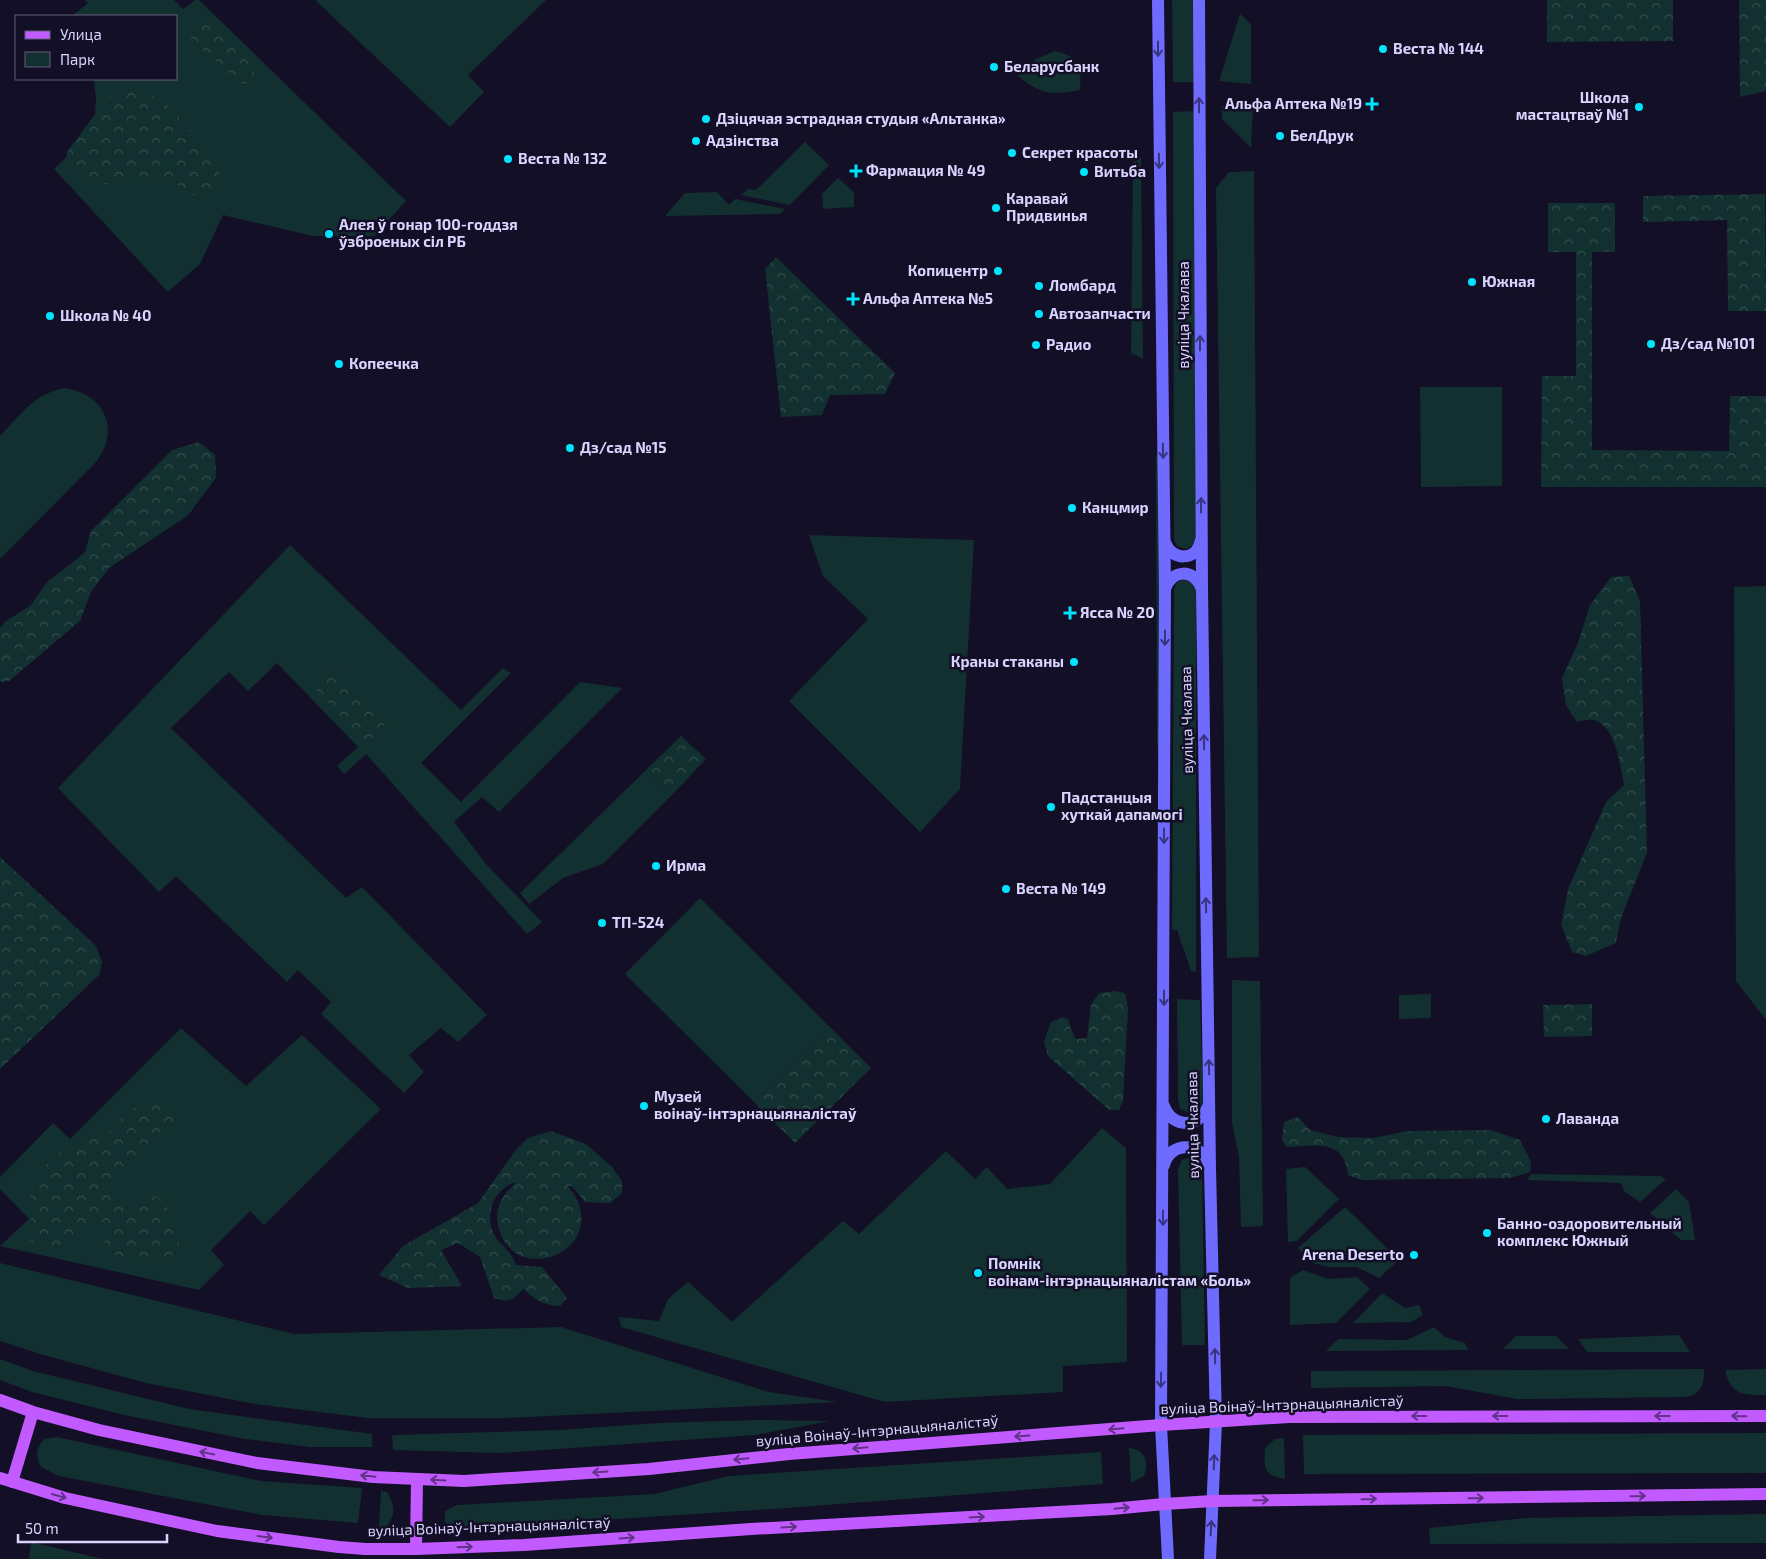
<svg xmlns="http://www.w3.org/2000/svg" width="1766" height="1559" font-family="'Exo 2',sans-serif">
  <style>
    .green { fill: #12302f }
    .forest { fill: url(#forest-crowns) }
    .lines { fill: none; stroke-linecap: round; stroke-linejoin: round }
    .secondary { stroke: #6f6bff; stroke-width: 12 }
    .primary { stroke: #c25bff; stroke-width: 12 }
    .oneway { stroke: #38347d }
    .oneway2 { stroke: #623188 }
    .poi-dot { fill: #00e5ff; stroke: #130f26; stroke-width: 2 }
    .labels { text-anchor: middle; stroke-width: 5; stroke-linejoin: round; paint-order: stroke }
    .poi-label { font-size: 15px; font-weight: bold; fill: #d9d4ff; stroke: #130f26; text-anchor: start }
    .street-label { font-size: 15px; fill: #d9d4ff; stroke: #130f26 }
  </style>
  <defs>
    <pattern id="forest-crowns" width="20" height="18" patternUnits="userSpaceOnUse" patternTransform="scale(1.25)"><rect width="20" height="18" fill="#12302f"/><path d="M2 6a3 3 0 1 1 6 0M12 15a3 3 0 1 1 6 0" fill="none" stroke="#344d4e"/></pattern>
  </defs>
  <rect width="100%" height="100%" fill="#130f26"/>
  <path class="green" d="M85 0H174L183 9 195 0H199L406 201 374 236H313L223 215 200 264 168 292 54 169 94 131 96 98 94 79H176V16H72L88 3Z
    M317 0H546L468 75 484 92 450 127 316 1Z
    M1172 0H1194V82H1173Z
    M1240 14 1251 24V84L1219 81Z
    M1055 51C1079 57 1082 66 1080 90 1052 95 1041 95 1018 76L1036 59Z
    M1222 106 1253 107 1251 148 1222 119Z
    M1194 111 1198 538 1193 545 1186 549 1177 546 1174 539 1173 112Z
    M805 142 829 165 790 205 741 195 748 189 756 190Z
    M1141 157 1143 359 1131 353 1133 162Z
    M1254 171 1259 957 1227 958 1216 188 1229 172Z
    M838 178 854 192V207L823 209 822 194Z
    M717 192 729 205 735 199 785 209 780 214 665 216 685 193Z
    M1420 387H1502V486L1421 487Z
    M65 388C105 394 121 430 96 462L0 559V436C20 415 35 393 65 388Z
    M1162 452 1163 751 1157 745 1156 456Z
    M809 535 974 540 960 789 920 832 789 701 868 619 823 576Z
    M290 545 461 710 503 668 511 673 421 763 461 802 580 682 622 688 499 812 482 797 454 822 486 864 542 922 527 934 366 754 344 774 337 766 358 747 277 663 248 691 229 672 171 728 346 898 362 887 487 1015 458 1042 441 1028 409 1055 424 1072 404 1093 321 1014 331 1002 298 970 287 982 176 876 159 892 58 788Z
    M1185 579 1193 582 1196 588V972L1191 971 1177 930H1172L1174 589 1177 582Z
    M1766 586V1020L1736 981 1734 587Z
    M647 769 673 794 603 864 563 878 529 904 520 893Z
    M700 898 830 1027 754 1102 625 974Z
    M1232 980 1260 981 1263 1226 1241 1227 1239 1157 1232 1122Z
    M1431 994V1018L1399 1019V995Z
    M1177 999 1200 1000 1203 1100 1199 1110 1189 1113 1180 1109 1178 1099Z
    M181 1028 246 1086 302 1035 381 1109 264 1225 250 1211 211 1250 224 1265 199 1290 0 1246 29 1219 0 1189V1177L53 1123 70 1139Z
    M1102 1128 1126 1148 1127 1362 1063 1366V1392L885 1402 621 1327 619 1317 659 1321 668 1299 688 1282 732 1322 843 1221 859 1234 946 1151 975 1179 987 1167 1007 1189 1050 1184Z
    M1191 1157 1198 1159 1202 1168 1205 1345H1182L1178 1169 1182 1160Z
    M1305 1167 1339 1199 1297 1241 1288 1242 1286 1169Z
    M1531 1174 1660 1176 1666 1179 1640 1202 1624 1191 1621 1183 1527 1180Z
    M1676 1189 1689 1202 1695 1240H1681L1650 1213Z
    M1345 1207 1399 1260 1379 1278 1357 1267H1329L1313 1263 1298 1248Z
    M0 1263 294 1334 561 1327 769 1392 838 1402 506 1418H368L255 1404 146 1383 40 1354 0 1341Z
    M1303 1270 1328 1279 1357 1277 1370 1289 1336 1323 1290 1325V1278Z
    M1382 1293 1405 1308 1419 1305 1423 1315 1411 1322 1353 1323Z
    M1434 1327 1445 1337 1465 1343 1468 1350 1326 1351 1338 1339 1407 1340Z
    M1679 1335 1690 1352H1587L1578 1339Z
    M1516 1336H1556L1569 1349H1503Z
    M0 1359 33 1371 189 1409 372 1434V1447H311L245 1439 124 1415 32 1392 0 1380Z
    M1704 1369C1704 1383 1703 1393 1687 1397L1517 1399 1446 1386 1311 1388V1371Z
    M1766 1369V1395C1744 1395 1731 1396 1725 1370Z
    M756 1420 830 1421 755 1435 501 1453 393 1450 392 1435 559 1430 659 1423Z
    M1766 1433V1473L1304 1474 1303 1435Z
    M57 1437 261 1481 362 1488 358 1523 262 1515 59 1476 41 1467C35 1455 36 1449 44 1439Z
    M1284 1438 1285 1479C1263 1475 1264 1469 1265 1448L1275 1439Z
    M1129 1448C1146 1450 1149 1462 1144 1476L1131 1483Z
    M1101 1452 1103 1484 773 1509 460 1529 448 1527 445 1521V1511L457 1505 654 1494 729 1476Z
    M381 1491 387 1492C395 1505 396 1514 387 1526L379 1527Z
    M1764 1514 1766 1515V1543L1430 1544 1429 1528 1526 1518Z
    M31 1542 103 1559H29Z"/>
  <path class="forest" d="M1547 0H1673V41L1547 42Z
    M1739 0H1766V91L1740 97Z
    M199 19 234 45 254 70V83L242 84 192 41 187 26Z
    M128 92 149 94 170 107 194 134 218 165 221 185 212 196 192 195 174 182 154 175 113 184H83L66 168 67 152 108 97Z
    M1765 194 1766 311H1728L1727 220 1643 222V196Z
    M1548 203H1615V252H1592V450L1729 451 1730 396H1766V487H1541L1542 376H1576V252H1548Z
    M776 257 895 373 885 394 830 395 822 415 781 417 765 269Z
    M199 442 215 455 216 478 187 516 109 568 91 592 80 621 9 681 0 682V628L6 621 30 606 48 581 63 570 85 552 91 531 172 450Z
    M1629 576 1640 601 1647 853 1621 918 1616 943 1586 956 1572 952 1561 925 1568 889 1606 802 1624 785C1620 765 1616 725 1593 720 1589 719 1582 721 1577 722L1566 705 1562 678 1578 643 1590 605 1611 577Z
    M332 663 387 723 365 744 310 683Z
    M681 736 706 759 673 794 647 769Z
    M0 857 96 946 102 962 100 974 0 1069Z
    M1115 991 1125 993 1128 1008 1123 1101 1119 1110H1109L1048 1056 1044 1042 1051 1022 1064 1017 1068 1019 1071 1029 1076 1039 1087 1038 1091 1005 1099 993Z
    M1592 1004V1036L1544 1037 1543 1005Z
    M830 1027 871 1068 795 1143 754 1102Z
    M148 1102 165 1107 174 1118C166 1156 131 1157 108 1184L109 1195 115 1201 129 1202 157 1196C174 1212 175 1221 179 1243L171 1257C147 1260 129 1259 106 1253L104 1243 110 1229 106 1222 87 1223 71 1244 49 1249 28 1240V1227L34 1211 30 1195 38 1174 58 1153 95 1138 112 1130 129 1110Z
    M1298 1117 1310 1130 1338 1137 1374 1138 1408 1131 1491 1130 1520 1140 1531 1162 1530 1172 1510 1178 1362 1180 1348 1175C1344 1138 1316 1146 1287 1147L1282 1140 1284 1122Z
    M551 1131 586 1144 612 1167 622 1181V1193L610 1203 585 1202 572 1186H568C571 1191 576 1196 578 1202 600 1256 511 1286 498 1225 494 1207 504 1193 517 1182 494 1187 483 1215 495 1236 502 1247 512 1252 516 1265L542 1267 567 1298 560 1306C542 1305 536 1300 523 1289 512 1301 510 1303 494 1298L480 1257 458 1243 441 1250 462 1286 408 1288 379 1275 403 1246 478 1203 515 1151 528 1138Z"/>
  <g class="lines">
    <path class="secondary" d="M1158 0 1165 589 1161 1425 1168 1559
      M1199 0 1202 589 1210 1168 1216 1422 1210 1559
      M1165 542C1171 561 1197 562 1201 540
      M1165 589C1172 569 1194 568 1202 589
      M1164 1106C1173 1130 1201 1128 1209 1104
      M1164 1165C1170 1141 1201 1142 1209 1164"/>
    <path class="primary" d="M0 1400 33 1412 99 1430 257 1463 373 1477 464 1481 649 1469 789 1454 1161 1425 1289 1417 1766 1416
      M0 1478 65 1498 217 1531 339 1547 365 1549H416L524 1545 751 1529 1112 1509 1164 1504 1213 1501 1766 1494
      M12 1482 33 1412
      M416 1549 417 1479"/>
  </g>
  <defs><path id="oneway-shaft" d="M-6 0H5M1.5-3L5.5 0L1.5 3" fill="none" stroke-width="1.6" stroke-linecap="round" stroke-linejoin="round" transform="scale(1.25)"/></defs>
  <g class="oneway">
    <use href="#oneway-shaft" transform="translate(1158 49) rotate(90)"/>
    <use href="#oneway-shaft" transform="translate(1199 105) rotate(-90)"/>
    <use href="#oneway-shaft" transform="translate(1159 161) rotate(89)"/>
    <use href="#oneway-shaft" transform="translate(1200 343) rotate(-90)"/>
    <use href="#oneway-shaft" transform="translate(1163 451) rotate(89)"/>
    <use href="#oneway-shaft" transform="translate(1201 505) rotate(-90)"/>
    <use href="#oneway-shaft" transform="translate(1165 638) rotate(90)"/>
    <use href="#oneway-shaft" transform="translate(1204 742) rotate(-91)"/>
    <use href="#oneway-shaft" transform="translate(1164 836) rotate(90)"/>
    <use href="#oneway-shaft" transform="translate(1206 905) rotate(-91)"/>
    <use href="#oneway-shaft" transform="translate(1164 998) rotate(90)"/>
    <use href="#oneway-shaft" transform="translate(1209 1067) rotate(-91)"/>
    <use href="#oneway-shaft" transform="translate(1163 1218) rotate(90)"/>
    <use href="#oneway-shaft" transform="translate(1215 1356) rotate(-91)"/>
    <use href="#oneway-shaft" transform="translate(1161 1380) rotate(91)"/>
    <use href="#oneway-shaft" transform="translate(1214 1462) rotate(-88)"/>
    <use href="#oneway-shaft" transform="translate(1211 1528) rotate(-87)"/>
  </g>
  <g class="oneway2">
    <use href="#oneway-shaft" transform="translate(1419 1416) rotate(180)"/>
    <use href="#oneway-shaft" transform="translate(1500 1416) rotate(180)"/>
    <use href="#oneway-shaft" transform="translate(1662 1416) rotate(180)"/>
    <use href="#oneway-shaft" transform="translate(1739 1416) rotate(-179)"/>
    <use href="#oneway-shaft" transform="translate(1116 1429) rotate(175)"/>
    <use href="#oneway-shaft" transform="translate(1022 1436) rotate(176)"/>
    <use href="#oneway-shaft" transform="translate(860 1448) rotate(175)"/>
    <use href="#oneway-shaft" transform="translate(207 1453) rotate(-168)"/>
    <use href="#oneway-shaft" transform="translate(741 1459) rotate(174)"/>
    <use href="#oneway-shaft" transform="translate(600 1472) rotate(176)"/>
    <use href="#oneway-shaft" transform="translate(368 1476) rotate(-174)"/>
    <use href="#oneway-shaft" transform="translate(438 1480) rotate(-177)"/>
    <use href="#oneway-shaft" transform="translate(59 1496) rotate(16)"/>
    <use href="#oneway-shaft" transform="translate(1638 1496) rotate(-1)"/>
    <use href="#oneway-shaft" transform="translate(1476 1498) rotate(-1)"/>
    <use href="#oneway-shaft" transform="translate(1369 1499) rotate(-1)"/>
    <use href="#oneway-shaft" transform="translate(1261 1500) rotate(-1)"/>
    <use href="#oneway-shaft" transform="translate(1122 1508) rotate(-6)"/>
    <use href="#oneway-shaft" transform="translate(977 1517) rotate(-3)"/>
    <use href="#oneway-shaft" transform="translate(789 1527) rotate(-3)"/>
    <use href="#oneway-shaft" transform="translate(265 1537) rotate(7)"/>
    <use href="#oneway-shaft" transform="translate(627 1538) rotate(-4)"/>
    <use href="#oneway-shaft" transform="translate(465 1547) rotate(-2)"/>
  </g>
  <g class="poi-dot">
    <circle cx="1383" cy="49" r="5"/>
    <circle cx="994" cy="67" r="5"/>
    <path d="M1369.5 96.5h5v5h5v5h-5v5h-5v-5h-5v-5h5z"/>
    <circle cx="1639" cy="107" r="5"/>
    <circle cx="706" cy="119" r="5"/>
    <circle cx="1280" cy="136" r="5"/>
    <circle cx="696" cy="141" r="5"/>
    <circle cx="1012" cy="153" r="5"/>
    <circle cx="508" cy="159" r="5"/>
    <path d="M853.5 163.5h5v5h5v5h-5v5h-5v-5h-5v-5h5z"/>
    <circle cx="1084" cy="172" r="5"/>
    <circle cx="996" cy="208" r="5"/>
    <circle cx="329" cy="234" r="5"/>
    <circle cx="998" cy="271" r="5"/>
    <circle cx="1472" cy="282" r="5"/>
    <circle cx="1039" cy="286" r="5"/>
    <path d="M850.5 291.5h5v5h5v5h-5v5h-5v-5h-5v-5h5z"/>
    <circle cx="1039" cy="314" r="5"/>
    <circle cx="50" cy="316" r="5"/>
    <circle cx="1651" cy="344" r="5"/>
    <circle cx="1036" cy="345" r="5"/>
    <circle cx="339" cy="364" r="5"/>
    <circle cx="570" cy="448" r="5"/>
    <circle cx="1072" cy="508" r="5"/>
    <path d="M1067.5 605.5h5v5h5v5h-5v5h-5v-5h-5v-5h5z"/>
    <circle cx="1074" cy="662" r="5"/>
    <circle cx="1051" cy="807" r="5"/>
    <circle cx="656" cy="866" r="5"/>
    <circle cx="1006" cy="889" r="5"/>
    <circle cx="602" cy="923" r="5"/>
    <circle cx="644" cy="1106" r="5"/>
    <circle cx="1546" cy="1119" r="5"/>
    <circle cx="1487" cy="1233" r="5"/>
    <circle cx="1414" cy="1255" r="5"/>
    <circle cx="978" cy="1273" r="5"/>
  </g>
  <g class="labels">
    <g class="poi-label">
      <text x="1393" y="54">Веста № 144</text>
      <text x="1004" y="72">Беларусбанк</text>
      <text x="1629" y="103" text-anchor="end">Школа<tspan x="1629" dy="17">мастацтваў №1</tspan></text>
      <text x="1362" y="109" text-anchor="end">Альфа Аптека №19</text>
      <text x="716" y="124">Дзіцячая эстрадная студыя «Альтанка»</text>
      <text x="1290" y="141">БелДрук</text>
      <text x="706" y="146">Адзінства</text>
      <text x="1022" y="158">Секрет красоты</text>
      <text x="518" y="164">Веста № 132</text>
      <text x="866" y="176">Фармация № 49</text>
      <text x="1094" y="177">Витьба</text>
      <text x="1006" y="204">Каравай<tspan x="1006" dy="17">Придвинья</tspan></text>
      <text x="339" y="230">Алея ў гонар 100-годдзя<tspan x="339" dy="17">ўзброеных сіл РБ</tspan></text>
      <text x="988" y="276" text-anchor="end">Копицентр</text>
      <text x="1482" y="287">Южная</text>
      <text x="1049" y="291">Ломбард</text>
      <text x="863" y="304">Альфа Аптека №5</text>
      <text x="1049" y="319">Автозапчасти</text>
      <text x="60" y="321">Школа № 40</text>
      <text x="1661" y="349">Дз/сад №101</text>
      <text x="1046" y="350">Радио</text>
      <text x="349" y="369">Копеечка</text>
      <text x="580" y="453">Дз/сад №15</text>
      <text x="1082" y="513">Канцмир</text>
      <text x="1080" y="618">Ясса № 20</text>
      <text x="1064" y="667" text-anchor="end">Краны стаканы</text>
      <text x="1061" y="803">Падстанцыя<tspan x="1061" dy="17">хуткай дапамогі</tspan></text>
      <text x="666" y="871">Ирма</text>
      <text x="1016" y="894">Веста № 149</text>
      <text x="612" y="928">ТП-524</text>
      <text x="654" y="1102">Музей<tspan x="654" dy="17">воінаў-інтэрнацыяналістаў</tspan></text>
      <text x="1556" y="1124">Лаванда</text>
      <text x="1497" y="1229">Банно-оздоровительный<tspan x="1497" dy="17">комплекс Южный</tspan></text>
      <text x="1404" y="1260" text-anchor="end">Arena Deserto</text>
      <text x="988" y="1269">Помнік<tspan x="988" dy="17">воінам-інтэрнацыяналістам «Боль»</tspan></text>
    </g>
    <g class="street-label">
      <text transform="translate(1184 315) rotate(-90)" y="5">вуліца Чкалава</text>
      <text transform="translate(1187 720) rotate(-91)" y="5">вуліца Чкалава</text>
      <text transform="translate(1193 1125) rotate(-91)" y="5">вуліца Чкалава</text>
      <text transform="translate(1282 1405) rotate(-2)" y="5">вуліца Воінаў-Інтэрнацыяналістаў</text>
      <text transform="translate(877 1431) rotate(-5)" y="5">вуліца Воінаў-Інтэрнацыяналістаў</text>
      <text transform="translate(489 1527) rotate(-2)" y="5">вуліца Воінаў-Інтэрнацыяналістаў</text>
    </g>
  </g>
  <rect x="15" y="15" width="162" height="65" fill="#130f26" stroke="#625e7d"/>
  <rect x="25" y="31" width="25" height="8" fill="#c25bff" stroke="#625e7d"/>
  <text x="60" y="40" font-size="15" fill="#d9d4ff">Улица</text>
  <rect x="25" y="52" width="25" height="15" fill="#12302f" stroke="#625e7d"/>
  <text x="60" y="65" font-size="15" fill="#d9d4ff">Парк</text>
  <path d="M18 1534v8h149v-8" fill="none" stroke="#d9d4ff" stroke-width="2.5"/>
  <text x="25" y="1534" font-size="15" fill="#d9d4ff" stroke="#130f26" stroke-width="4" paint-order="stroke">50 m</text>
</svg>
